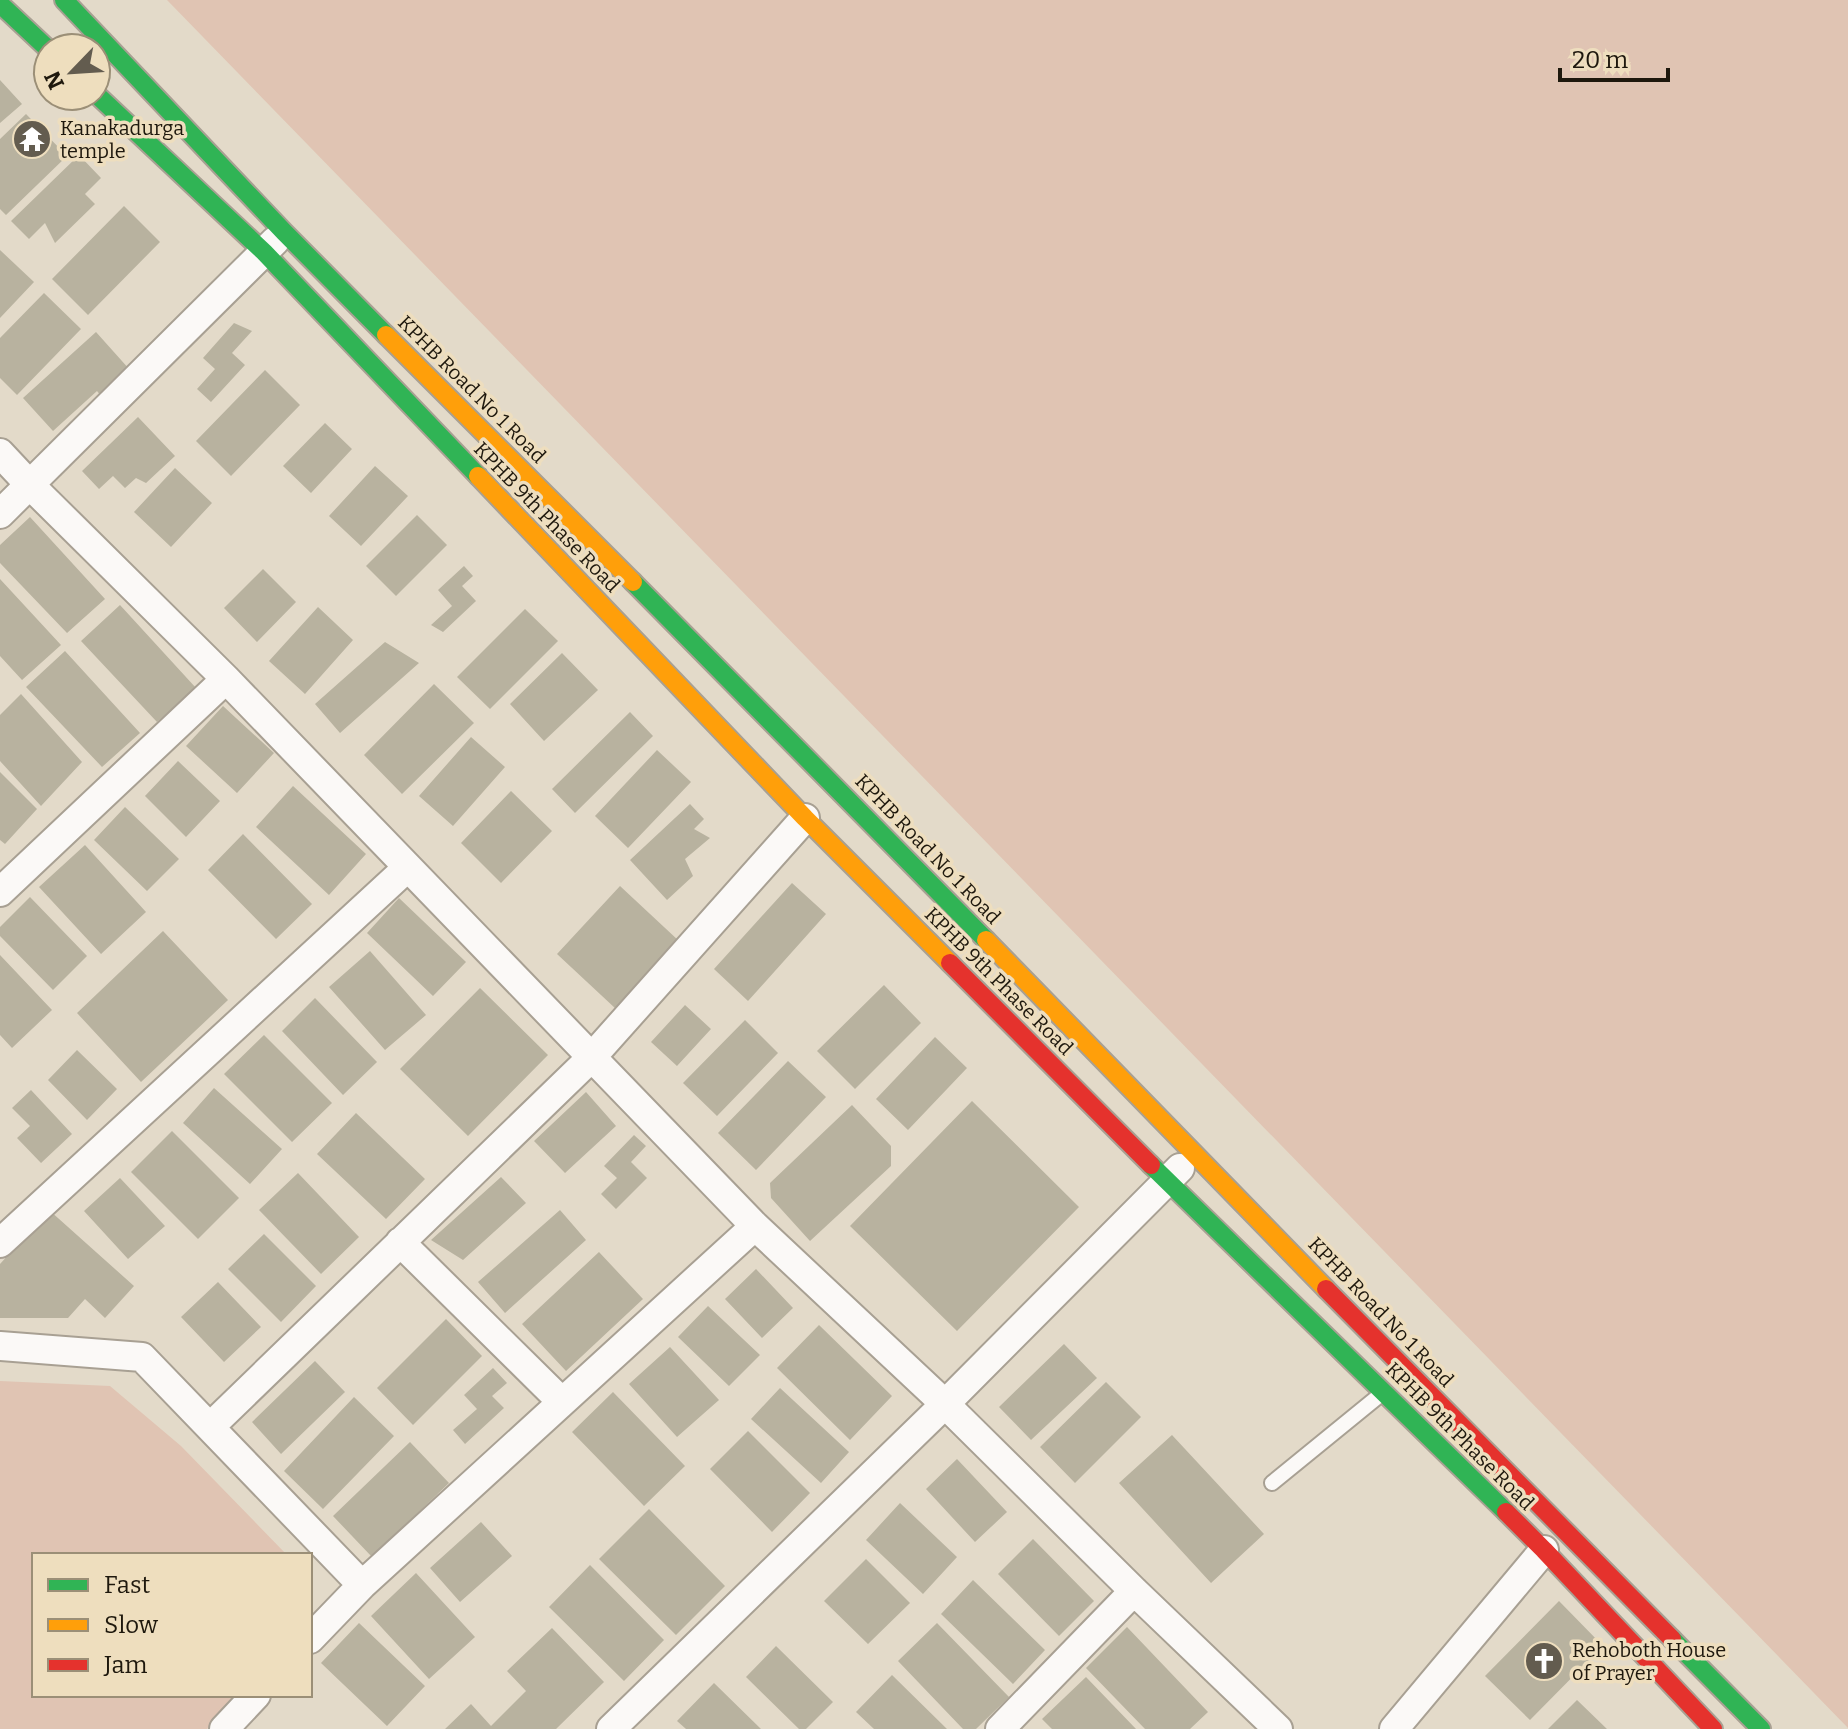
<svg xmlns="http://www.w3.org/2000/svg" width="1848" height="1729" font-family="Bitter,serif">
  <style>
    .green { fill: #e0c4b3 }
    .building { fill: #b8b29f }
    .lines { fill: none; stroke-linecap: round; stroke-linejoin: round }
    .lane-casing { stroke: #a8a093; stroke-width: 18 }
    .street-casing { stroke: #a8a093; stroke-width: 32 }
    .fast-casing { stroke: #a8a093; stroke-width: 22 }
    .slow-casing { stroke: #a8a093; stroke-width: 22 }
    .jam-casing { stroke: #a8a093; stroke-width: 22 }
    .lane { stroke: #fbf9f7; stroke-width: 14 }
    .street { stroke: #fbf9f7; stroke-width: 28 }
    .fast { stroke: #30b455; stroke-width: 18 }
    .slow { stroke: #ff9f0a; stroke-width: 18 }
    .jam { stroke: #e5322d; stroke-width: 18 }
    .labels { text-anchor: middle; stroke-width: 7; stroke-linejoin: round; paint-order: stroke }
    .poi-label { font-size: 20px; fill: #1e180d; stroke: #eedebe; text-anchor: start }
    .street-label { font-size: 20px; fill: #1e180d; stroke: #eedebe }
  </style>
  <rect width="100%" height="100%" fill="#e3dac9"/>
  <path class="green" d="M167 0H1848V1728Z
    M0 1381 110 1386 181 1446 287 1555H34V1695H238L207 1729H0Z"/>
  <path class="building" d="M0 80 22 104 0 123Z
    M26 114 67 156 6 215 0 209V139Z
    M79 155 101 178 85 194 95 204 55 243 45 223 29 239 11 221Z
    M124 206 160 242 88 315 52 279Z
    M0 250 34 282 0 318Z
    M44 293 81 329 17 395 0 378V338Z
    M234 323 252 331 232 353 245 365 211 402 197 389 215 369 203 358Z
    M96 332 130 370 101 396 97 391 53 431 23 398Z
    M265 370 300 405 231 476 196 441Z
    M138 417 175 456 146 483 136 478 125 488 113 476 99 489 82 471Z
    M325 423 352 449 311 493 283 466Z
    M375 466 408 496 361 546 329 516Z
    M175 468 212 503 171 547 134 512Z
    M417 515 447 545 396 596 366 566Z
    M30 517 105 599 67 633 0 563V545Z
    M464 566 473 576 462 586 476 601 443 632 431 625 452 606 438 590Z
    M263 569 296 602 257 642 224 608Z
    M0 579 61 645 22 680 0 656Z
    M120 605 196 688 157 722 81 641Z
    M318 607 353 640 305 694 269 661Z
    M525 609 558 641 490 709 457 677Z
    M385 642 419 663 340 733 315 704Z
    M65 651 140 733 102 767 26 687Z
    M562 653 598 690 544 741 510 704Z
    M434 684 474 723 402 794 364 755Z
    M21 694 82 762 41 806 0 761V715Z
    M223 706 274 753 237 793 186 746Z
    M630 712 653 736 575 813 552 789Z
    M471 737 505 767 453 826 419 796Z
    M657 750 691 782 628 848 595 816Z
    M178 761 220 801 186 837 145 796Z
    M0 772 37 809 5 844 0 840Z
    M293 786 366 854 329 895 256 827Z
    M511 791 552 831 501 883 461 843Z
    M690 804 704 819 694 829 710 838 685 859 693 876 667 900 630 860Z
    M125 807 179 859 147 891 94 840Z
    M243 834 312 904 276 939 208 870Z
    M85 845 146 912 101 954 39 887Z
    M792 883 826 914 748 1001 714 969Z
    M620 886 679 941 616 1009 557 954Z
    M30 897 87 956 53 990 0 936V927Z
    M399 898 466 962 433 996 367 933Z
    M163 931 228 1000 141 1082 77 1013Z
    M370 951 426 1015 385 1050 329 987Z
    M0 955 52 1010 12 1048 0 1035Z
    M884 985 921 1023 855 1089 817 1051Z
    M480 988 548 1055 468 1136 400 1069Z
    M315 998 377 1062 343 1095 282 1031Z
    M685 1005 711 1029 677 1066 651 1042Z
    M745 1020 778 1053 717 1116 683 1083Z
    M264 1035 332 1103 292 1142 224 1074Z
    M935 1037 967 1068 908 1130 876 1099Z
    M77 1050 117 1089 87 1120 48 1080Z
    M788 1061 826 1097 756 1170 718 1133Z
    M214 1088 282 1149 250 1184 183 1123Z
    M31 1090 72 1134 41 1163 17 1138 30 1126 12 1108Z
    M586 1092 616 1126 565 1173 534 1141Z
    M972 1101 1079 1207 957 1331 850 1226Z
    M852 1105 891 1146V1166L810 1241 771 1198 770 1183Z
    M356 1113 425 1179 386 1219 317 1154Z
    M172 1131 239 1198 198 1239 131 1172Z
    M634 1135 646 1146 631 1162 647 1178 616 1209 601 1194 617 1178 604 1166Z
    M298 1173 359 1237 321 1274 259 1210Z
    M501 1177 526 1203 463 1260 431 1240Z
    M120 1178 165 1226 128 1259 84 1211Z
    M49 1210 134 1286 105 1318 85 1299 68 1318H0V1264Z
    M560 1210 586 1240 505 1313 478 1282Z
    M264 1234 316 1286 281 1322 228 1269Z
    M599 1252 643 1299 566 1371 522 1324Z
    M756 1269 793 1308 762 1338 725 1299Z
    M218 1282 261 1327 224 1362 181 1317Z
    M708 1306 760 1355 729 1386 678 1337Z
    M446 1319 482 1356 413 1425 377 1388Z
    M819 1325 892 1396 850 1440 777 1368Z
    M1064 1344 1097 1378 1031 1440 999 1407Z
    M670 1347 719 1400 677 1437 629 1384Z
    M315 1361 345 1392 281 1454 252 1422Z
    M493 1368 507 1383 492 1396 504 1408 465 1444 453 1430 477 1409 464 1395Z
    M1106 1382 1141 1417 1075 1483 1040 1447Z
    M780 1388 849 1452 821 1483 751 1419Z
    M613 1392 685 1466 644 1506 572 1432Z
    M354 1397 394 1436 323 1509 284 1471Z
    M748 1431 810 1493 772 1532 710 1469Z
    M1172 1435 1264 1534 1211 1583 1119 1483Z
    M410 1442 449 1483 372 1557 333 1516Z
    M957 1459 1007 1512 975 1542 926 1489Z
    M900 1503 957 1557 923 1594 866 1540Z
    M649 1509 725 1586 676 1635 599 1559Z
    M481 1522 512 1556 460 1602 430 1568Z
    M1033 1539 1094 1601 1059 1636 998 1574Z
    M866 1559 910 1603 868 1644 824 1601Z
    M590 1565 664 1640 624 1681 549 1607Z
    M416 1573 475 1637 429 1679 371 1616Z
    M973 1580 1045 1650 1013 1684 941 1614Z
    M1559 1601 1603 1646 1530 1720 1485 1676Z
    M359 1623 425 1686 387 1726 321 1663Z
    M937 1623 1009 1697 976 1729H963L898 1661Z
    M1127 1627 1208 1712 1190 1729H1145L1086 1668Z
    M552 1628 604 1682 556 1729H445L471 1704 491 1726 526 1691 507 1671Z
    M776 1646 833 1702 806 1729H799L746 1677Z
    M892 1675 947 1729H874L856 1712Z
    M1086 1677 1136 1729H1052L1042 1719Z
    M714 1683 761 1729H686L677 1721Z
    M1577 1700 1607 1729H1548Z"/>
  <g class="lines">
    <g class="lane-casing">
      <path id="lane" d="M1272 1483 1380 1395"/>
    </g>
    <g class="street-casing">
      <path id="street" d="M0 453 30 485 226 679 755 1226 945 1404 1134 1591 1278 1729
        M0 514 275 241
        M0 892 226 679
        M400 1242 562 1402
        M0 1243 407 868
        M0 1346 142 1357 362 1585
        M211 1426 591 1058 805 818
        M310 1639 362 1585 755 1226
        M224 1729 256 1695
        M611 1729 945 1404 1180 1168
        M1000 1729 1134 1591
        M1394 1729 1544 1550"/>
    </g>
    <g class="fast-casing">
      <path id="fast" d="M64 0 284 232 386 335
        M0 4 48 49
        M96 94 264 252 478 476
        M633 582 986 940
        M1151 1165 1506 1512
        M1672 1639 1761 1729"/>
    </g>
    <g class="slow-casing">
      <path id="slow" d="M386 335 633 582
        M478 476 805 818 950 963
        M986 940 1326 1289"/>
    </g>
    <g class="jam-casing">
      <path id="jam" d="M950 963 1151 1165
        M1326 1289 1672 1639
        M1506 1512 1544 1550 1713 1729"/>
    </g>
    <use href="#lane" class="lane"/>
    <use href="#street" class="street"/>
    <use href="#fast" class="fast"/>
    <use href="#slow" class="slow"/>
    <use href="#jam" class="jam"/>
  </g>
  <defs>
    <g id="temple-disc" transform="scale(2)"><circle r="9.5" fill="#635c4f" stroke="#eedebe"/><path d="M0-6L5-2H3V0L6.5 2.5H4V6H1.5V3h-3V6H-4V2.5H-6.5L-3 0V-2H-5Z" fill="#fff"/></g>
    <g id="church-disc" transform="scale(2)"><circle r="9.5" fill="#635c4f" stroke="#eedebe"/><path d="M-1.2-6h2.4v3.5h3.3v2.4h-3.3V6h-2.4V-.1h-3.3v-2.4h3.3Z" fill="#fff"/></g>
  </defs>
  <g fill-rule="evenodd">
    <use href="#temple-disc" x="32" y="139"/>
    <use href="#church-disc" x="1544" y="1661"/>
  </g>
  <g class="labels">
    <g class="poi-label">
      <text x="60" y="135">Kanakadurga<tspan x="60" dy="23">temple</tspan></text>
      <text x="1572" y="1657">Rehoboth House<tspan x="1572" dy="23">of Prayer</tspan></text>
    </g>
    <g class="street-label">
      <text transform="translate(472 389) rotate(45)" y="7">KPHB Road No 1 Road</text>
      <text transform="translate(547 517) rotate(46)" y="7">KPHB 9th Phase Road</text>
      <text transform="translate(928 849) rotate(46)" y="7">KPHB Road No 1 Road</text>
      <text transform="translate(999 981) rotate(45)" y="7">KPHB 9th Phase Road</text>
      <text transform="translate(1381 1312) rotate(46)" y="7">KPHB Road No 1 Road</text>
      <text transform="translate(1460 1436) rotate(45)" y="7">KPHB 9th Phase Road</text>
    </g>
  </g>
  <rect x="32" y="1553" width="280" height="144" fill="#eedebe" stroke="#9b8f77" stroke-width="2"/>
  <rect x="48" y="1579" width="40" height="12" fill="#30b455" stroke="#9b8f77" stroke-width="2"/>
  <text x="104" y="1593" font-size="24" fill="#1e180d">Fast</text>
  <rect x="48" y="1619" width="40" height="12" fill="#ff9f0a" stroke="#9b8f77" stroke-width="2"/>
  <text x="104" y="1633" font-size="24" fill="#1e180d">Slow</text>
  <rect x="48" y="1659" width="40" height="12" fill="#e5322d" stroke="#9b8f77" stroke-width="2"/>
  <text x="104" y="1673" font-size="24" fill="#1e180d">Jam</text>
  <g transform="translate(72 72) rotate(245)"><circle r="38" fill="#eedebe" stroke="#9b8f77" stroke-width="2"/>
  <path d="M0-6L14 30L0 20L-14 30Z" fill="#635c4f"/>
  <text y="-12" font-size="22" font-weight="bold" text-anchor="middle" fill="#1e180d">N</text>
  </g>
  <path d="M1560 68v12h108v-12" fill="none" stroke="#1e180d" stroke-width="4"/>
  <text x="1572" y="68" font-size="24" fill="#1e180d" stroke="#eedebe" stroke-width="6" paint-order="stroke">20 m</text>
</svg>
